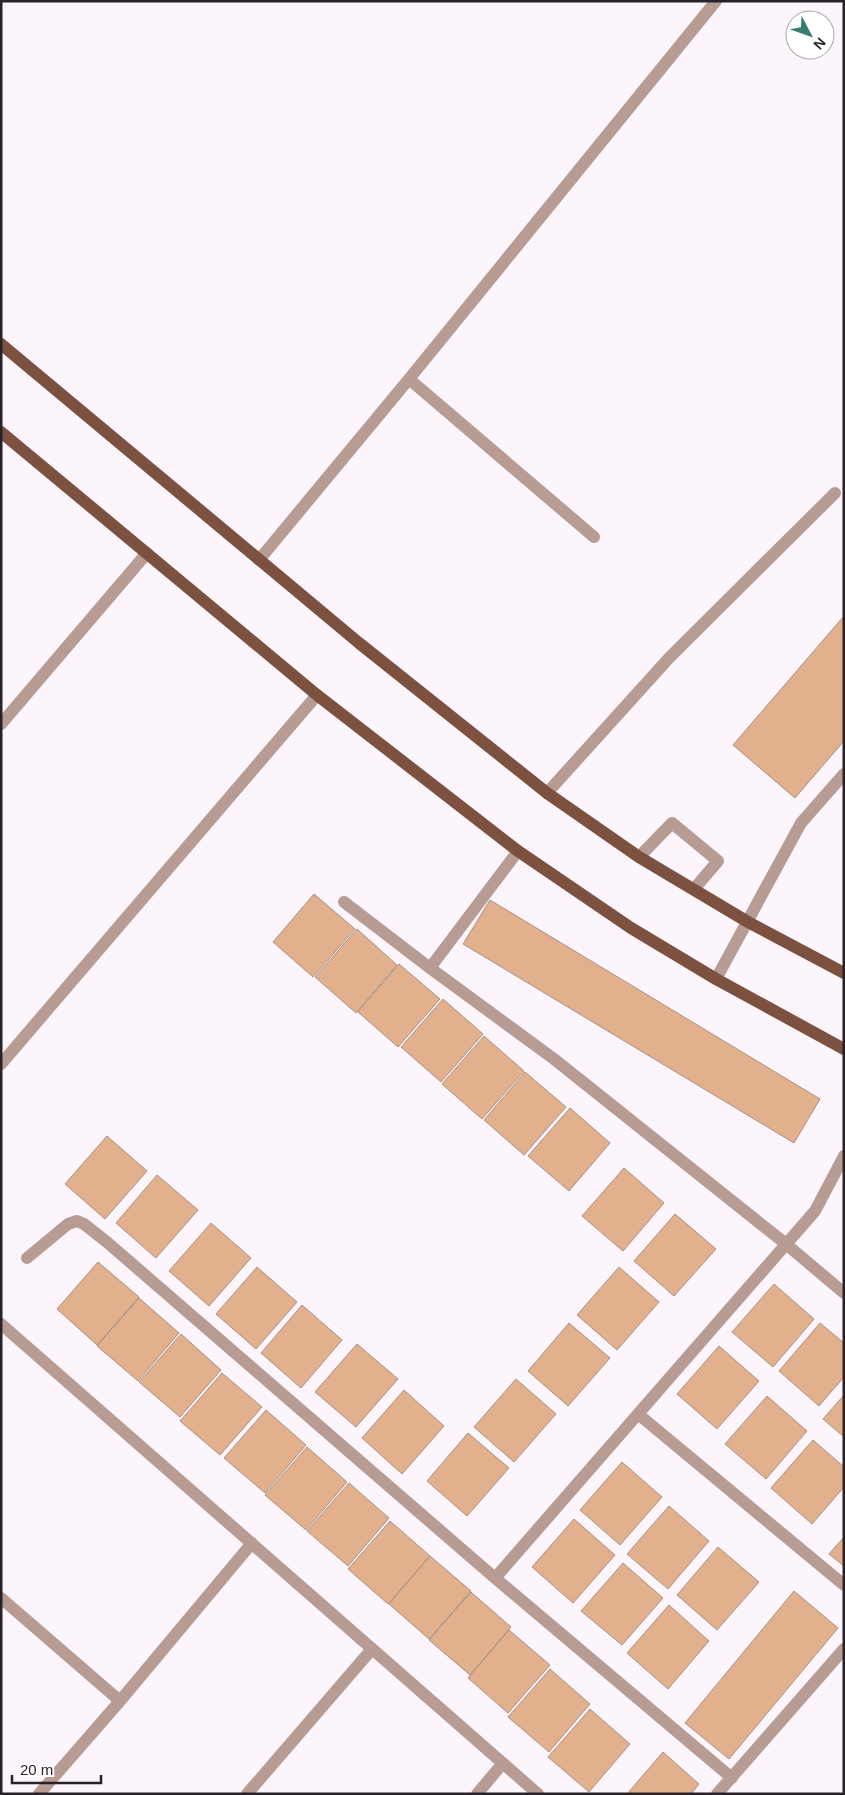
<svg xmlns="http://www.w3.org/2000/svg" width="845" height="1795" font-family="Helvetica,sans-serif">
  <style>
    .building { fill: #e2b08d; stroke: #a89284 }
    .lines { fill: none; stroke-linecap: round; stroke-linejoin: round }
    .minor { stroke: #b69c92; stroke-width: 12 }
    .major { stroke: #7c5140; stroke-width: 12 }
  </style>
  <rect width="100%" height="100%" fill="#fdf5fc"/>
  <path class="building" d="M844 616V741L795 798 733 745Z
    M314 894 355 929 313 977 273 942Z
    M490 900 820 1099 794 1143 463 944Z
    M357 929 397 965 356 1013 315 977Z
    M399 964 440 999 398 1047 358 1012Z
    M443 999 483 1034 441 1082 401 1047Z
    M484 1036 524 1071 482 1119 442 1084Z
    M525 1072 566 1107 524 1155 484 1120Z
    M570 1108 610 1143 569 1191 528 1156Z
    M107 1136 147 1171 105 1219 65 1184Z
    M624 1168 664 1203 623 1251 582 1216Z
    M157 1175 198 1210 156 1258 116 1223Z
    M675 1214 716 1249 674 1296 634 1261Z
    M211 1223 251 1258 209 1306 169 1271Z
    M98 1262 139 1297 97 1345 57 1309Z
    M257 1267 297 1302 256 1349 216 1314Z
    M619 1267 659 1302 617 1350 577 1315Z
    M774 1284 814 1319 773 1367 732 1332Z
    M139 1298 179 1333 138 1381 97 1346Z
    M302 1305 342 1340 301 1388 261 1353Z
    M569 1323 610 1358 568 1406 528 1371Z
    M820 1323 844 1343V1377L819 1406 779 1371Z
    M181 1334 221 1370 180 1417 139 1382Z
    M357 1344 398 1379 356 1427 315 1392Z
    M719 1346 759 1381 717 1429 677 1394Z
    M222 1373 262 1407 220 1455 180 1421Z
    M516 1379 556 1414 514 1462 474 1427Z
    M404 1390 444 1426 402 1474 362 1438Z
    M844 1395V1437L823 1419Z
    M767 1396 807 1431 766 1479 725 1444Z
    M266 1410 306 1445 265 1493 224 1458Z
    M468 1433 509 1468 467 1516 427 1481Z
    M813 1440 844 1467V1487L812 1524 771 1488Z
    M307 1447 347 1482 306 1530 265 1495Z
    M622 1462 662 1497 620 1545 580 1510Z
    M349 1483 389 1518 348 1566 307 1531Z
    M669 1506 709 1541 668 1589 627 1554Z
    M574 1519 615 1555 573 1603 532 1567Z
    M390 1521 430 1556 388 1604 348 1569Z
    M844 1537V1566L829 1554Z
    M718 1547 759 1582 717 1630 677 1595Z
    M430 1556 471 1591 429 1639 389 1604Z
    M623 1563 663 1598 622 1645 581 1611Z
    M794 1591 838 1628 729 1759 685 1723Z
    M471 1592 511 1627 470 1675 429 1640Z
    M669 1605 709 1641 668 1689 627 1653Z
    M509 1630 550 1665 508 1713 468 1678Z
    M550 1669 590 1704 549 1752 508 1717Z
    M590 1709 630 1744 589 1792 548 1757Z
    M663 1752 699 1784 691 1794H627Z"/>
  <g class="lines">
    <path class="minor" d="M409 379 594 537
      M259 560 409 379 716 1
      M1 724 147 553
      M547 793 669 658 835 493
      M639 857 672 823 718 861 694 889
      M344 902 430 968 554 1059 786 1244 844 1293
      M430 968 518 851
      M716 979 801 823 844 774
      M1 1064 317 695
      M27 1258 68 1224 77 1221 84 1224 108 1243 495 1578 732 1778
      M1 1324 538 1794
      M638 1414 844 1585
      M495 1578 815 1211 844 1156
      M1 1598 120 1701
      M39 1794 120 1701 252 1543
      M247 1794 372 1649
      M477 1794 503 1763
      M717 1794 844 1649"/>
    <path class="major" d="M1 344 359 643 547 793 639 857 748 922 844 973
      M1 432 317 695 518 851 631 928 716 979 844 1049"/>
  </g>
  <rect width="845" height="1795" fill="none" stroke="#2a2229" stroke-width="5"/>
  <g transform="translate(810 35) rotate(131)"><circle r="24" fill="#ffffff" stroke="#aaa7a9"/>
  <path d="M0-4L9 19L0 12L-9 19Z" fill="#367c73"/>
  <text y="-8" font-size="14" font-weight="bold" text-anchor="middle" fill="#2a2229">N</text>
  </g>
  <path d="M12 1775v8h89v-8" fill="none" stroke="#2a2229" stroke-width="2.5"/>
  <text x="20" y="1775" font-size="15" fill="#2a2229" stroke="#ffffff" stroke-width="4" paint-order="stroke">20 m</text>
</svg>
